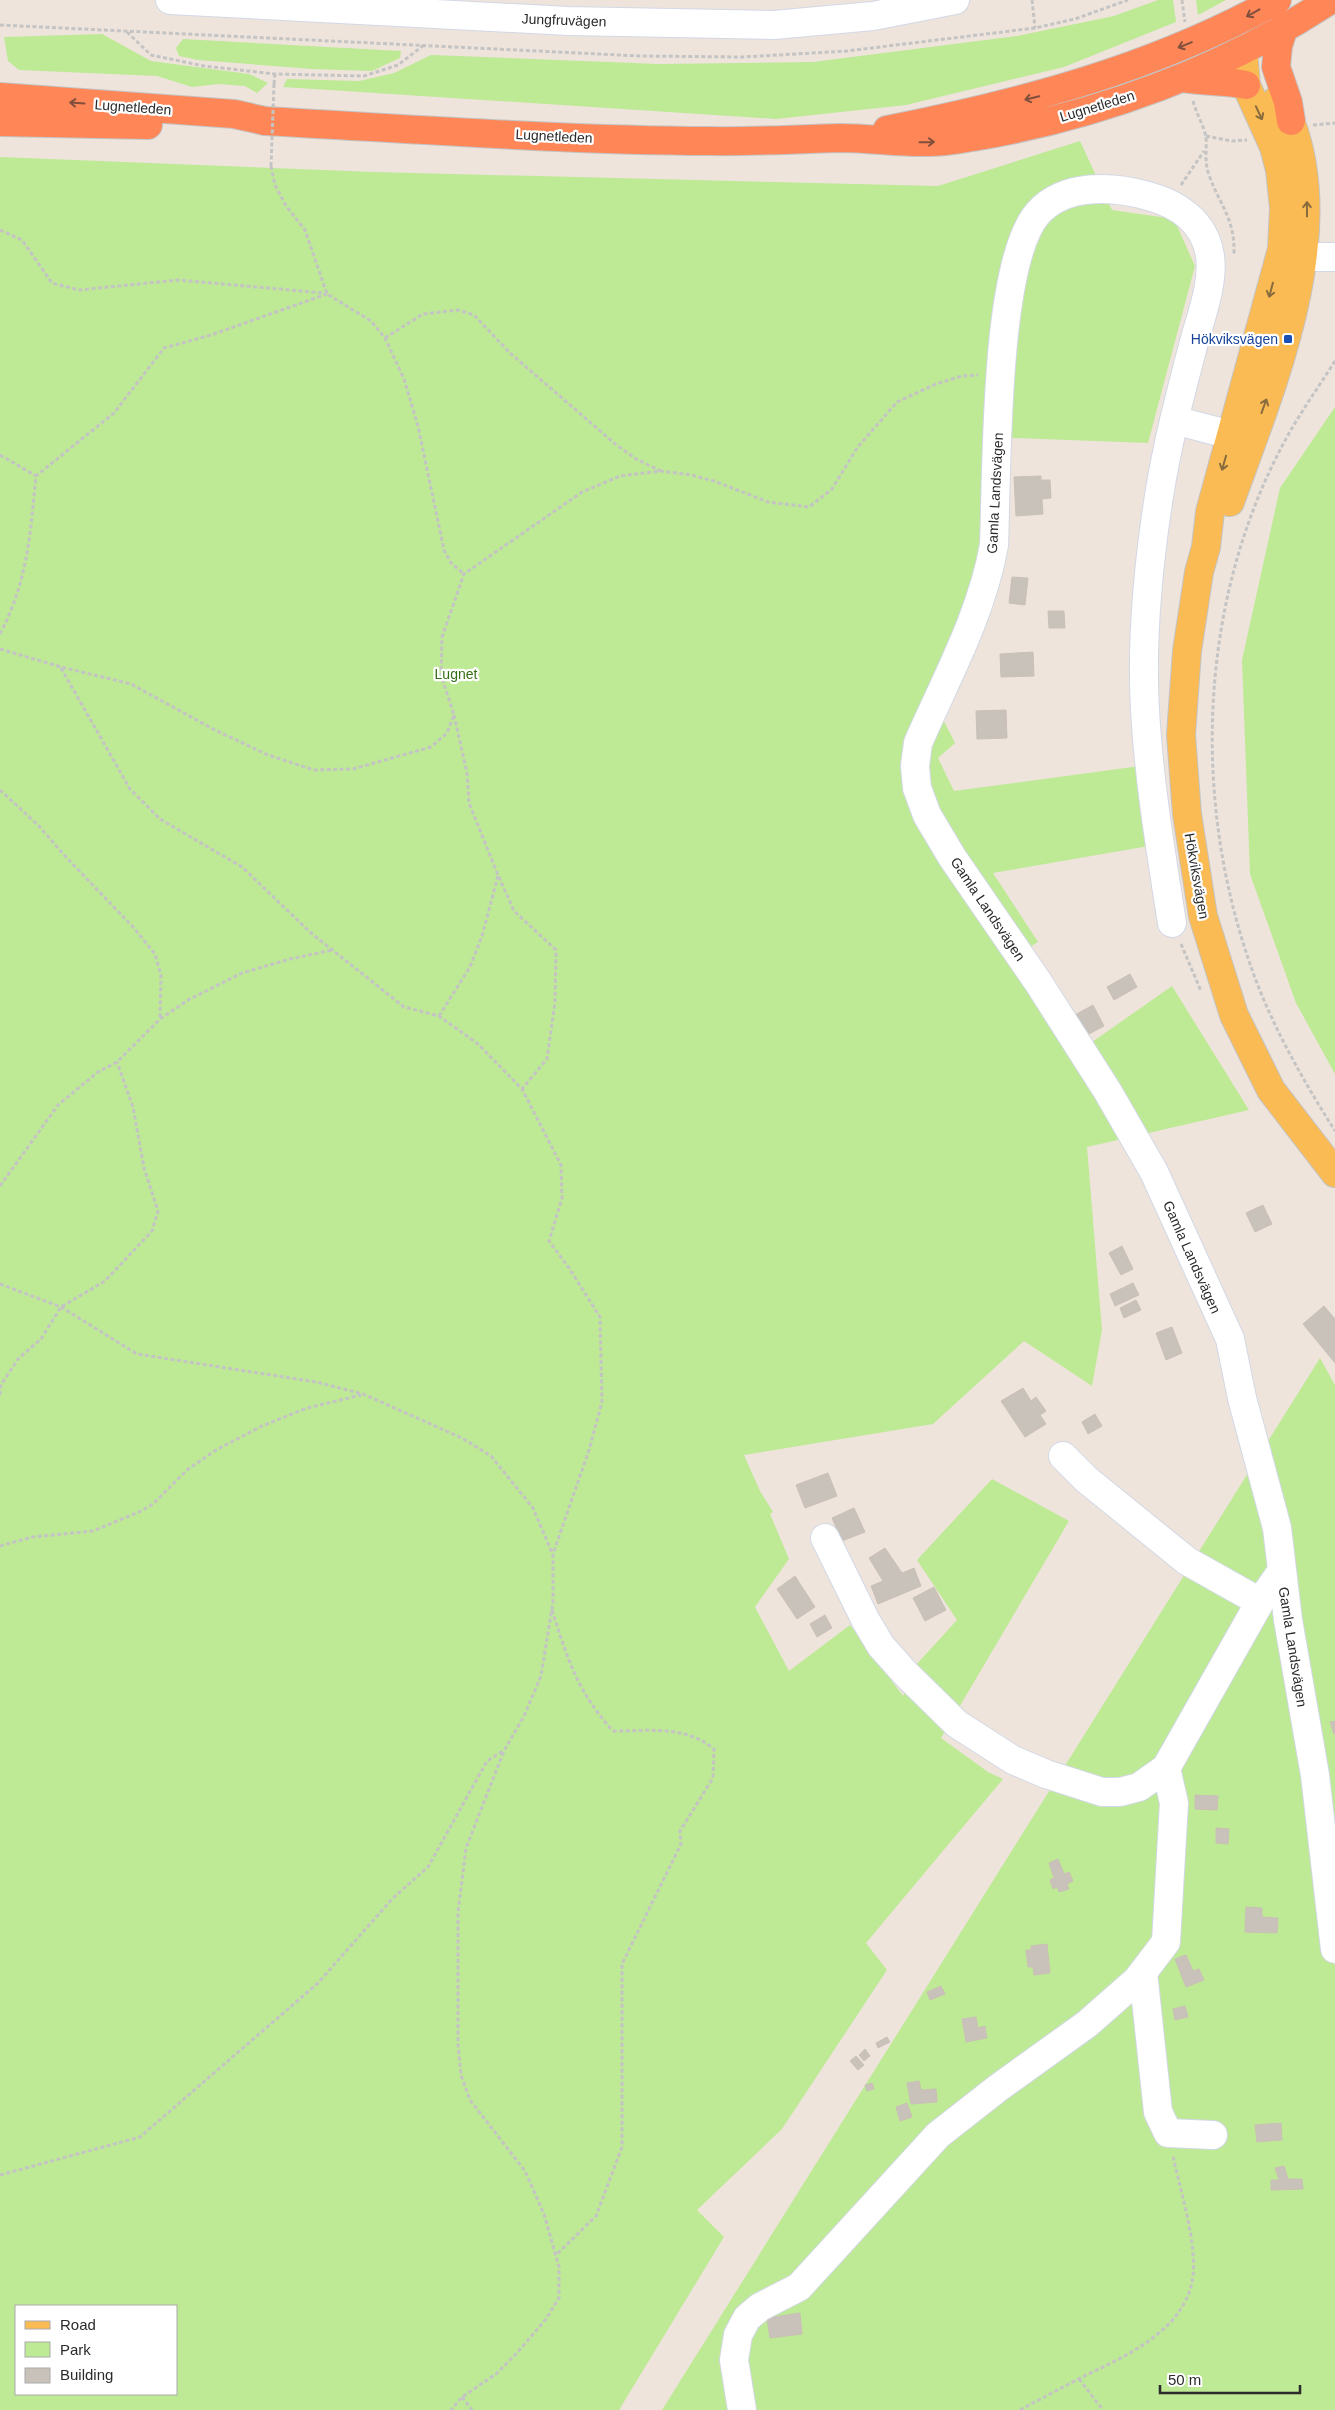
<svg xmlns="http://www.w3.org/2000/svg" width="1335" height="2410" font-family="Helvetica,sans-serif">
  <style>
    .green { fill: #bee995; fill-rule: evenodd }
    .building { fill: #c9c2bb; stroke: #cac0b6 }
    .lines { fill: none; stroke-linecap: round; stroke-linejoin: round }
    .minor-casing { stroke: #d2d8e5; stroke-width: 30 }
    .major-casing { stroke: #c4c4c4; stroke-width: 30 }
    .highway-casing { stroke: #c4c4c4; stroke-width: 30 }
    .path { stroke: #c4c4c4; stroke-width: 3; stroke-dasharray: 4 2.5; stroke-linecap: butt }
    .minor { stroke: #fff; stroke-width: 28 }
    .major { stroke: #fbbb54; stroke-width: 28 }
    .highway { stroke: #ff8657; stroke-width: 28 }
    .path-bridge { stroke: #c4c4c4; stroke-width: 3; stroke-dasharray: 4 2.5; stroke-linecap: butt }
    .oneway { stroke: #804f3d }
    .oneway2 { stroke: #896c3d }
    .transit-dot { fill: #1a4fb4; stroke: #fff; stroke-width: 2 }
    .labels { text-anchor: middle; stroke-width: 4.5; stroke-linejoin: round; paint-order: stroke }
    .street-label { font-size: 14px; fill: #2b2b2b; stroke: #fff }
    .transit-label { font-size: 14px; fill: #164399; stroke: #fff; text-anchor: end }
    .park-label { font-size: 14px; fill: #356f15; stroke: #fff }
  </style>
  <rect width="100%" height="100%" fill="#eee4dc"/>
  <path class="green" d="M1158 0H1173L1176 22 1064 67 906 105 776 119 283 87 287 79 359 81 394 73 431 55 659 64 813 62 1017 36 1114 16Z
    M1196 0H1226L1198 15Z
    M102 34 151 61 249 74 268 83 257 93 245 86 219 84 192 87 157 76 19 70 8 61 4 37Z
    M183 39 401 51 400 58 372 71 311 69 198 60 179 56 176 48Z
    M1080 141 1112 210 1174 219 1195 266 1148 443 987 437 980 565 930 694 955 743 938 758 954 791 1140 766 1149 846 993 873 1038 942 1015 956 1078 1052 1172 986 1249 1110 1087 1147 1102 1330 1092 1386 1024 1341 933 1424 744 1455 760 1491 773 1512 770 1514 789 1559 755 1607 789 1671 850 1625 903 1696 916 1665 957 1620 917 1560 992 1479 1069 1521 941 1738 988 1772 1003 1779 866 1943 887 1970 782 2129 697 2210 724 2237 619 2410H0V157L374 172 938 186ZM16 2306H176V2394H16Z
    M1335 407V1074L1296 1003 1250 874 1242 660 1280 488Z
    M1320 1358 1335 1385V2410H662Z"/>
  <path class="building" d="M1041 476V480H1050L1051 498 1042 499 1043 514 1016 516 1014 477Z
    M1012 577 1028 578 1025 605 1009 603Z
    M1048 611H1064L1065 628H1049Z
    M1033 652 1034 676 1001 677 1000 654Z
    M1006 710 1007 738 977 739 976 711Z
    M1130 974 1137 987 1114 1000 1107 987Z
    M1093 1005 1104 1026 1087 1035 1075 1015Z
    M1263 1205 1272 1224 1255 1232 1246 1213Z
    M1122 1246 1133 1269 1121 1275 1109 1253Z
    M1133 1283 1139 1295 1115 1306 1110 1294Z
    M1136 1300 1141 1310 1124 1318 1120 1308Z
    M1324 1306 1335 1319V1363L1303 1324Z
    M1172 1327 1182 1353 1166 1360 1156 1333Z
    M1023 1388 1031 1401 1036 1397 1046 1411 1040 1415 1046 1424 1025 1437 1001 1401Z
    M1095 1414 1102 1426 1088 1434 1082 1422Z
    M828 1473 837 1496 805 1508 796 1485Z
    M854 1508 865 1532 842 1541 832 1518Z
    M885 1548 902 1573 914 1568 921 1586 878 1604 871 1586 883 1581 869 1558Z
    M795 1576 815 1607 797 1619 777 1589Z
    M934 1587 946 1610 925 1621 913 1598Z
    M825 1615 832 1628 817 1637 810 1624Z
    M1335 1721V1734H1334L1330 1722Z
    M1195 1795 1218 1796 1217 1810 1195 1809Z
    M1216 1828 1229 1829 1228 1844 1216 1843Z
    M1058 1859 1064 1874 1069 1872 1073 1881 1067 1884 1069 1889 1059 1892 1057 1887 1053 1889 1050 1880 1054 1878 1049 1863Z
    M1246 1907 1262 1908V1917L1278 1918 1277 1933 1245 1932Z
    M1047 1944 1050 1973 1034 1975 1033 1967H1028L1026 1950H1031V1946Z
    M1186 1955 1193 1971 1199 1969 1204 1980 1186 1987 1175 1959Z
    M941 1986 945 1994 930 2000 927 1992Z
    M1185 2006 1188 2017 1175 2020 1173 2009Z
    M976 2017 978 2028 985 2026 987 2038 966 2042 962 2019Z
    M887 2037 890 2042 878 2048 876 2043Z
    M865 2049 870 2056 864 2061 859 2055Z
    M856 2056 864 2065 858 2070 850 2061Z
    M919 2081 921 2090 936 2089 937 2102 911 2104 907 2083Z
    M872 2083 874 2089 867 2091 865 2085Z
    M907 2103 912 2117 900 2121 896 2107Z
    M1281 2123 1282 2140 1257 2142 1255 2125Z
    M1284 2166 1288 2179H1302L1303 2189 1271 2190V2180H1279L1275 2168Z
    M800 2313 802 2334 770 2338 767 2318Z"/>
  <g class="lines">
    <g class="minor-casing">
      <path id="minor" d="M170 0 568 21 774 25 873 16 955 0
        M1306 257H1335
        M1174 420 1231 435
        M1172 923C1161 853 1149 782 1145 710 1141 639 1148 566 1159 496 1167 445 1180 395 1193 346 1200 318 1214 285 1210 256 1205 222 1178 204 1148 196 1113 186 1065 183 1038 213 994 263 997 473 994 545 982 614 946 679 918 743L915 766 917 788 927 815 952 857 1038 982 1108 1092 1154 1172 1230 1339 1242 1398 1277 1528 1288 1620 1315 1775 1335 1949
        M1063 1456 1087 1480 1187 1561 1260 1602
        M825 1538 866 1621 881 1646 905 1673 957 1724 1013 1760 1046 1774 1102 1792H1120L1139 1787 1166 1768
        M1143 1972 1158 2112 1168 2133 1213 2135
        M742 2410 734 2360 738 2335 747 2318 760 2307 799 2287 938 2135 998 2088 1087 2024 1137 1980 1166 1942 1174 1803 1166 1768 1260 1602 1281 1572"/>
    </g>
    <g class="major-casing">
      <path id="major" d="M1243 50 1246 85 1274 147 1280 170 1284 208 1282 249 1210 512 1206 547 1199 572 1187 651 1181 735 1187 814 1203 916 1234 1015 1271 1090 1335 1173
        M1230 502C1270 390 1335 241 1291 123 1288 115 1281 108 1277 100"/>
    </g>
    <g class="highway-casing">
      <path id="highway" d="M1284 27 1278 46 1276 67 1288 102 1291 121
        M1183 78C1204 82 1225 80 1246 85
        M0 97 234 114 265 121C413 129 561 140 709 141 753 142 797 139 841 138 870 138 900 143 929 142 943 142 959 139 973 137 1098 116 1224 70 1330 0
        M0 122 148 125
        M887 130C1023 103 1155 68 1277 0"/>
    </g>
    <path class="path" d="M1032 0 1035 28
      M1182 0 1185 22
      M0 25 640 56 743 57 847 51 1035 28 1075 19 1128 0
      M127 32 151 55 204 66 275 74 364 76 398 65 424 45
      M274 84 275 74
      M1193 101C1196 113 1204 126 1206 137 1207 151 1204 161 1209 175 1220 206 1235 218 1234 254
      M1313 125 1335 123
      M1206 136 1232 141 1247 140
      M271 166 275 185 286 206 305 230 327 294 371 321 385 338 404 379 418 426 444 550 451 563 464 574
      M1181 185 1204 151
      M0 230 22 240 52 283 79 290 178 280 324 293
      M385 338 423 314 458 310 474 315 510 353 614 443 636 459 661 471
      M1335 361C1316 391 1295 420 1279 452 1200 606 1193 795 1248 958 1268 1019 1301 1077 1335 1131
      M0 455 36 476
      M0 634C28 580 30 535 36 476L114 413 164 348 211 335 327 294
      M0 649 61 667 131 684 213 729 268 755 314 770 353 769 431 747 447 733 454 715 441 675 442 637 464 574 582 492 620 476 661 471 691 475 714 481 768 502 809 507 832 489 857 448 897 402 936 384 962 376 978 375
      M61 668 130 789 160 819 242 867 311 933 404 1007 439 1016 478 1044 522 1089 561 1165 562 1198 549 1241 569 1268 600 1317 602 1402 589 1450 553 1554
      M454 715 467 773 469 803 498 875 514 911 556 950 555 1002 547 1059 522 1089
      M0 790 39 826 64 855 133 927 155 954 161 975 160 1019
      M1181 944 1201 991
      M439 1016 470 967 482 936 498 876
      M0 1186 58 1105 98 1072 117 1062 160 1019 188 1000 242 973 290 959 332 950
      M0 1284 61 1307 137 1354 316 1382 363 1394 462 1438 491 1456 533 1508 553 1555V1602L541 1676 524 1716 504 1751 466 1848 458 1912V2044L461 2075 470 2100 525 2171 544 2214 559 2267V2298L546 2319 517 2353 496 2374 462 2397 451 2410
      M0 1395 1 1385 18 1359 41 1339 61 1307 105 1281 152 1231 158 1211 144 1168 133 1107 117 1062
      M0 1546 32 1537 93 1531 141 1511 153 1504 187 1470 216 1450 262 1426 307 1408 361 1395
      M552 1610C568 1660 577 1691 613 1731 649 1731 685 1725 714 1749L713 1778 680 1831 681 1844 622 1964V2147L596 2216 556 2255
      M0 2175 140 2137 318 1983 393 1898 428 1867 487 1761 503 1751
      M1079 2379 1103 2410
      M462 2397 472 2410
      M1020 2410C1040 2399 1060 2389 1080 2378 1124 2357 1186 2331 1193 2276 1197 2243 1180 2189 1173 2156"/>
    <use href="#minor" class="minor"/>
    <use href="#major" class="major"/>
    <use href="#highway" class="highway"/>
    <path class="path-bridge" d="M271 166 274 84"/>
  </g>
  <defs><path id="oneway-shaft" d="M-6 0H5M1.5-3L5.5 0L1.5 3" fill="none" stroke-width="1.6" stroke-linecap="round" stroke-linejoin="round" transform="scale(1.25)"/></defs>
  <g class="oneway">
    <use href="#oneway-shaft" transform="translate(1253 13) rotate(151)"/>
    <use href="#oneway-shaft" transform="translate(1185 45) rotate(158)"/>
    <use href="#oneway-shaft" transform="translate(1032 98) rotate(166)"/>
    <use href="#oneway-shaft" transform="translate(77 103) rotate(-176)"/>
    <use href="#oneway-shaft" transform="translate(927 142) rotate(-1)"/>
  </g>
  <g class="oneway2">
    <use href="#oneway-shaft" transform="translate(1259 113) rotate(65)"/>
    <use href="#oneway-shaft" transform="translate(1307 209) rotate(-90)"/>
    <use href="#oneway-shaft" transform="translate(1271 290) rotate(105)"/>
    <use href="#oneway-shaft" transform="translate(1264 406) rotate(-70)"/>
    <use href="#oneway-shaft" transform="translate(1224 463) rotate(106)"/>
  </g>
  <rect class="transit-dot" x="1283" y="334" width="10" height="10" rx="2.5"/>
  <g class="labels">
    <g class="street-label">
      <text transform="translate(564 20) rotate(2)" y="5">Jungfruvägen</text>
      <text transform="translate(1097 106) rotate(-17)" y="5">Lugnetleden</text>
      <text transform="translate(133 107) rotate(4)" y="5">Lugnetleden</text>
      <text transform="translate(554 136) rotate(3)" y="5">Lugnetleden</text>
      <text transform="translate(995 493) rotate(-87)" y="5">Gamla Landsvägen</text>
      <text transform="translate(1197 876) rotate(80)" y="5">Hökviksvägen</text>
      <text transform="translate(988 909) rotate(56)" y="5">Gamla Landsvägen</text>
      <text transform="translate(1192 1257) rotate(66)" y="5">Gamla Landsvägen</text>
      <text transform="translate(1293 1647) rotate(81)" y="5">Gamla Landsvägen</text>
    </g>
    <g class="transit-label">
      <text x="1278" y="344">Hökviksvägen</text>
    </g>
    <g class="park-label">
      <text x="456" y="679">Lugnet</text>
    </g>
  </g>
  <rect x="15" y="2305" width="162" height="90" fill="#ffffff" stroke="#aaaaaa"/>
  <rect x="25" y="2321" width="25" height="8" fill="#fbbb54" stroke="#aaaaaa"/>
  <text x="60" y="2330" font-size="15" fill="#2b2b2b">Road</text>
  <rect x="25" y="2342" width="25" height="15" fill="#bee995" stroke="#aaaaaa"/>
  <text x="60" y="2355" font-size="15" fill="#2b2b2b">Park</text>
  <rect x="25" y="2368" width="25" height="15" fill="#c9c2bb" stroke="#aaaaaa"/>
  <text x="60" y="2380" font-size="15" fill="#2b2b2b">Building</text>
  <path d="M1160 2385v8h140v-8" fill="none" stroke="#2b2b2b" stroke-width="2.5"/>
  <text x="1168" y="2385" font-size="15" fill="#2b2b2b" stroke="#ffffff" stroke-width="4" paint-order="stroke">50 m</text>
</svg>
